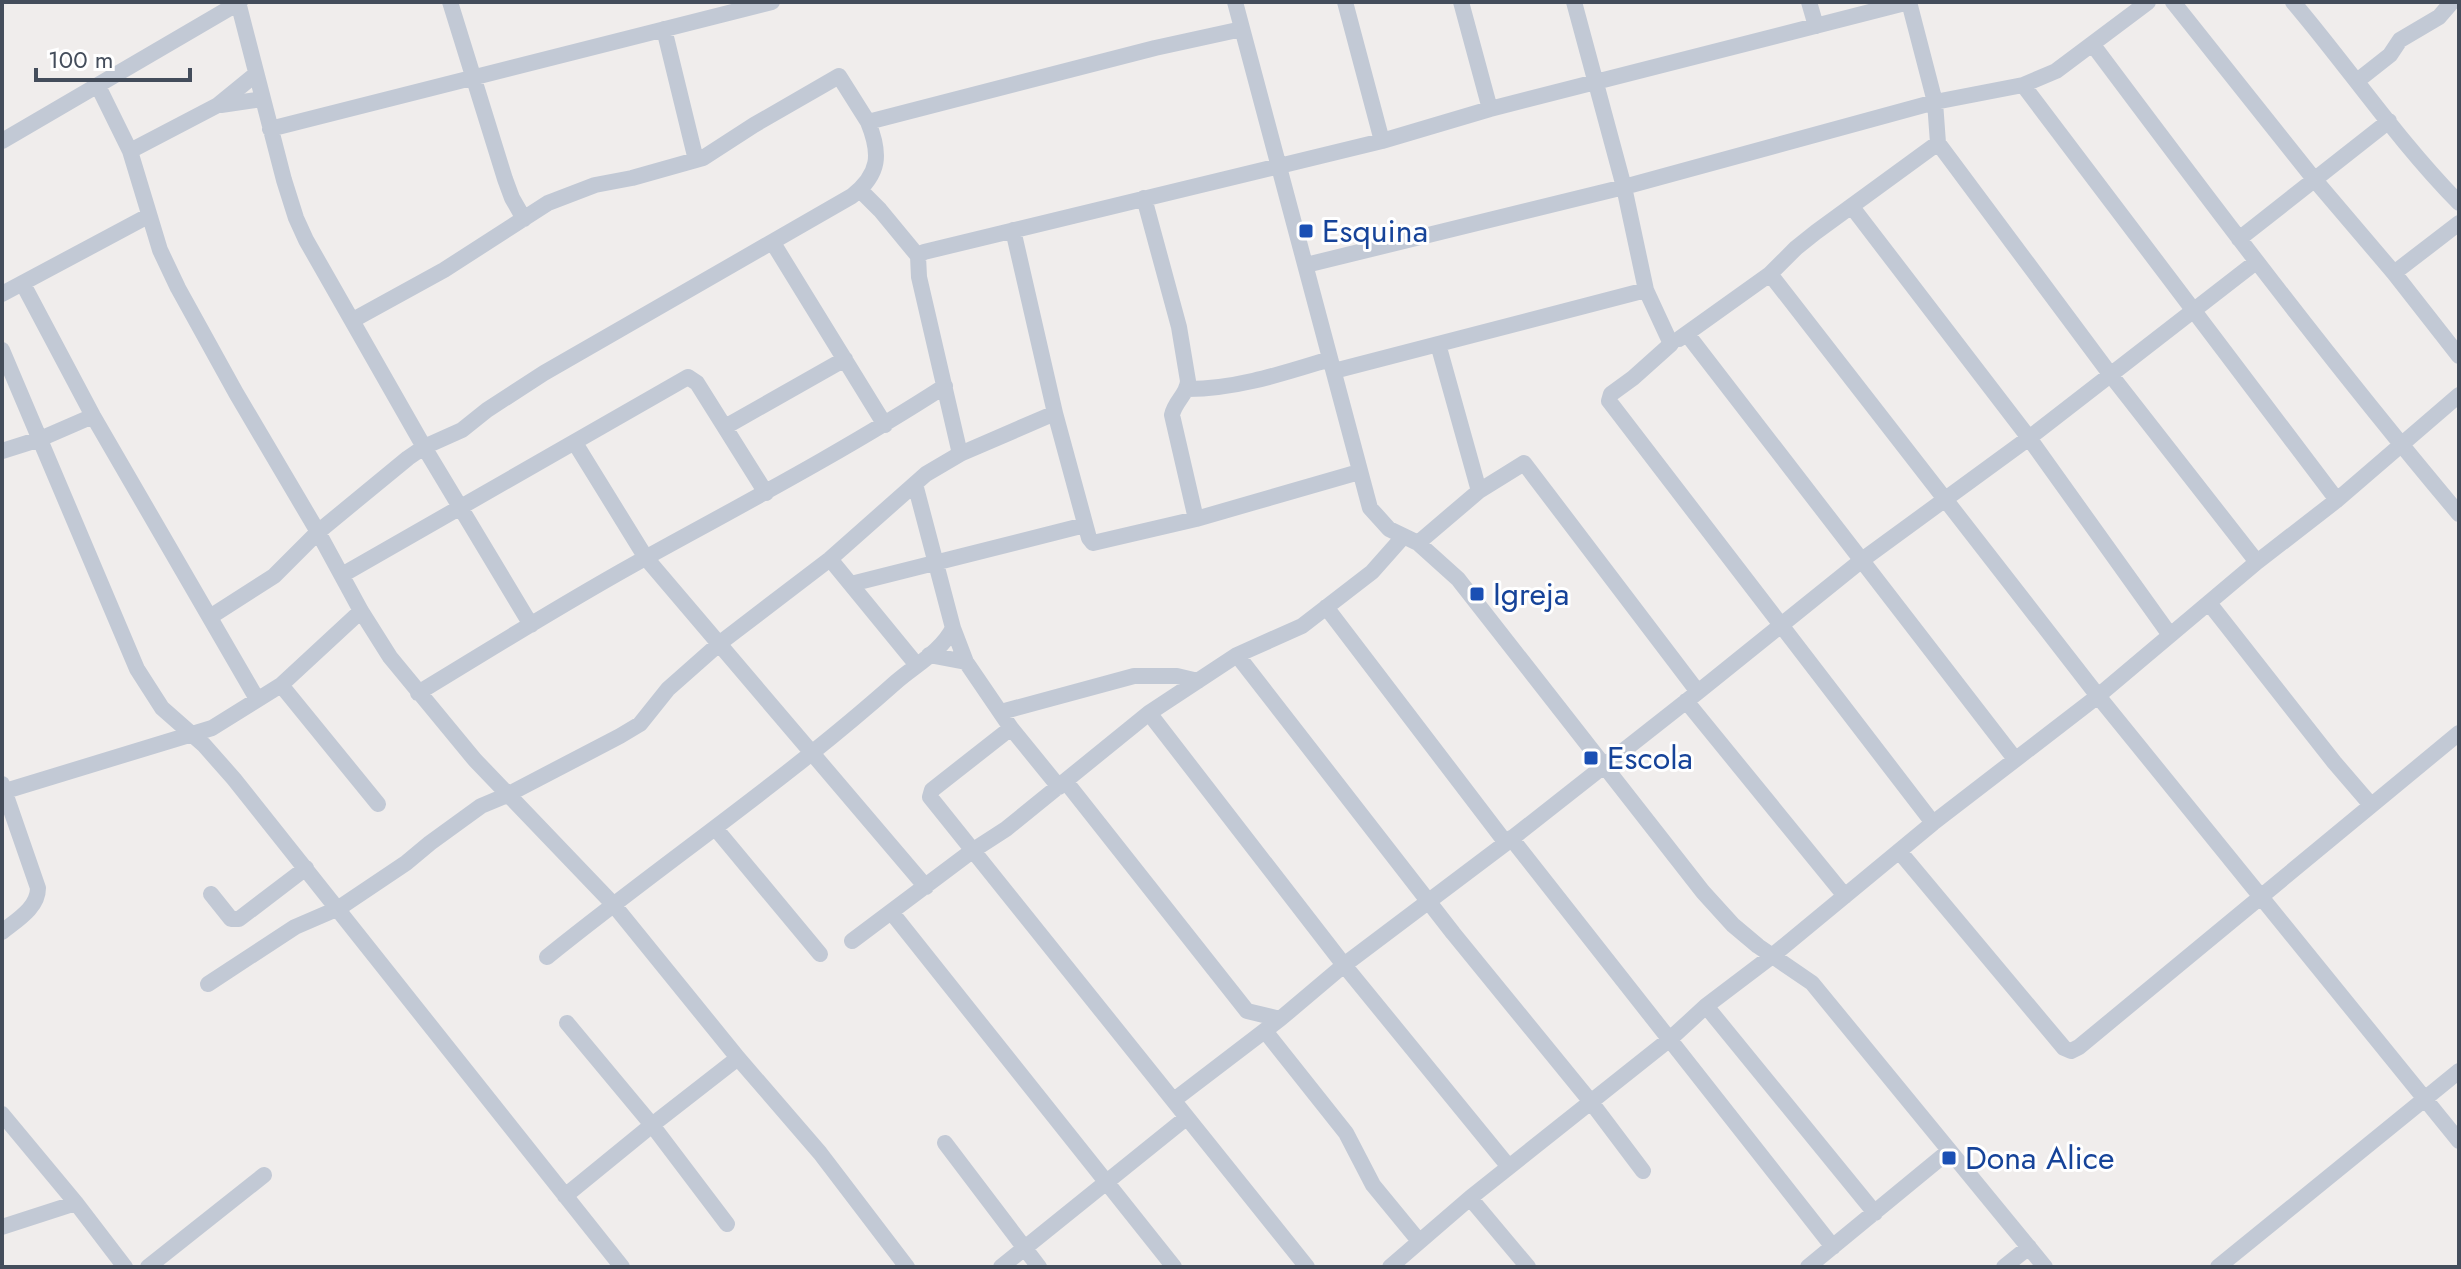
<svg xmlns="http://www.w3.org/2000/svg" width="2461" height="1269" font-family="Jost,sans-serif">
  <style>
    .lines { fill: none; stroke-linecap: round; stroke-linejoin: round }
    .minor { stroke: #c2c9d5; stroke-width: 16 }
    .transit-dot { fill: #1a4fb4; stroke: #fff; stroke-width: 3 }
    .labels { text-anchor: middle; stroke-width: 6; stroke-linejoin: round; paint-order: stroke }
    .transit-label { font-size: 32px; fill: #164399; stroke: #fff; text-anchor: start }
  </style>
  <rect width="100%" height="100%" fill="#f0edec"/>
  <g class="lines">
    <path class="minor" d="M238 2 284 180 296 218 306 240 424 447 531 625
      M450 2 505 179 512 198 524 219
      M1235 2 1370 508 1389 529 1418 543 1458 579 1703 892 1733 925 1758 946 1812 983 2045 1267
      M1345 2 1382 141
      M1461 2 1490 109
      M1574 2 1624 187 1646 290 1671 344 1633 378 1611 394 1609 401 1933 823
      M1809 2 1816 26
      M1909 2 1935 102 1938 143 2110 374 2257 562
      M2173 2 2314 179 2394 273 2459 356
      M2293 2C2349 68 2398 141 2459 203
      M664 29 696 160
      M2093 45C2212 204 2331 362 2459 514
      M2357 81 2390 55 2400 40 2439 17 2452 2
      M2023 85 2337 500
      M98 86 130 151 160 250 178 288 236 393 318 532 361 611 390 657 475 760 613 904 738 1058 820 1153 907 1267
      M221 105 263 99
      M270 129 772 2
      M2 141 240 2
      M1938 143 1816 232 1796 248 1770 274 2098 696 2459 1141
      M130 151 218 105 256 74
      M860 190 880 210 918 256
      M1144 198 1179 327 1188 381C1187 395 1175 401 1172 415L1196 519
      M1852 207 2029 438 2170 635
      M1013 230 1055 413 1089 538 1093 543 1196 519 1359 472
      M2239 239 2389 121
      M773 243 885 425
      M1306 265 1624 187 1935 102 2023 85 2056 71 2148 2
      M2394 273 2459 223
      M23 284 93 416 257 699
      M2 294 148 216
      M353 320 444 270 548 203 595 185 632 178 703 158 754 125 839 76 868 122 1155 48 1242 29
      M1687 334 2015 759
      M1679 339 1770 274
      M1438 344 1479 491
      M2 350 137 669 162 708 204 745 234 779 622 1267
      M1334 371 1646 290
      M1188 389C1237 389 1284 373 1330 359
      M725 427 845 359
      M575 443 646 558 926 887
      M2 451 40 439 93 416
      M960 454 919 277 918 256 924 252 1382 141 1490 109 1909 2
      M915 484 953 628 966 662 1011 728 1059 787
      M1418 543 1479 491 1524 463 1698 692
      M830 559 916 664
      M342 575 688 377 697 383 766 493
      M851 584 1085 525
      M2209 603 2334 762 2371 805
      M1326 607 1506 843
      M210 617 274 576 318 532 408 458 424 447 462 430 487 410 544 373 852 196C880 174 881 154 868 122
      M929 655 966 662
      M1237 655 1453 933 1591 1102 1643 1171
      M281 685 378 804
      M418 693C494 647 570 599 649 556 749 501 849 448 945 386
      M1686 701 1845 896
      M1001 712 1134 676H1177L1198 681
      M1149 713 1344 965 1509 1167
      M1011 728 932 790 930 797 1307 1267
      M1066 782 1247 1011 1280 1019
      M2 792 212 728 281 685 361 611
      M716 829 820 954
      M1511 838 1833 1247
      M1899 851 2064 1048 2071 1051 2079 1047 2459 733
      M211 894 231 919H239L306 868
      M892 913 1174 1267
      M2 932C17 920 38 908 38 888L2 784
      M852 941 972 851 1006 829 1149 713 1237 655 1302 626 1372 572 1403 537
      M547 957C662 864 785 781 896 682 914 666 942 651 953 628
      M208 984 295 927 339 908 406 863 430 843 481 806 507 795 620 736 640 724 668 689 720 643 830 559 926 474 960 454 1055 413
      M1706 1006 1875 1213
      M1265 1031 1346 1133 1373 1185 1419 1241
      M1174 1100 1280 1019 1344 965 1506 843 1698 692 1862 560 2029 438 2256 262
      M2 1114 76 1203 125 1267
      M945 1143 1039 1267
      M565 1196 652 1125 567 1023
      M1470 1198 1528 1267
      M727 1224 652 1125 738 1058
      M2 1227 76 1203
      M148 1267 264 1175
      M1001 1267 1186 1118
      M1390 1267 1470 1198 1670 1039 1706 1006 1772 956 1933 823 2098 696 2257 562 2337 500 2459 395
      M1808 1267 1949 1151
      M2004 1267 2029 1247
      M2218 1267 2459 1071"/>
  </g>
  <g class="transit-dot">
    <rect x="1298" y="223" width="16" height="16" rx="4"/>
    <rect x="1469" y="586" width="16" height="16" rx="4"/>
    <rect x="1583" y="750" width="16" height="16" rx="4"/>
    <rect x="1941" y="1150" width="16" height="16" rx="4"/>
  </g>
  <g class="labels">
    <g class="transit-label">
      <text x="1322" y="242">Esquina</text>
      <text x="1493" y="605">Igreja</text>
      <text x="1607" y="769">Escola</text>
      <text x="1965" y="1169">Dona Alice</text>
    </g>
  </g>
  <rect width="2461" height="1269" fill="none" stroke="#444d5b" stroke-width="8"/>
  <path d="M36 68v12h154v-12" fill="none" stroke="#444d5b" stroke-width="4"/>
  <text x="48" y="68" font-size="24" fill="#444d5b" stroke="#ffffff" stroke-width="6" paint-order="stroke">100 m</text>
</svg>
